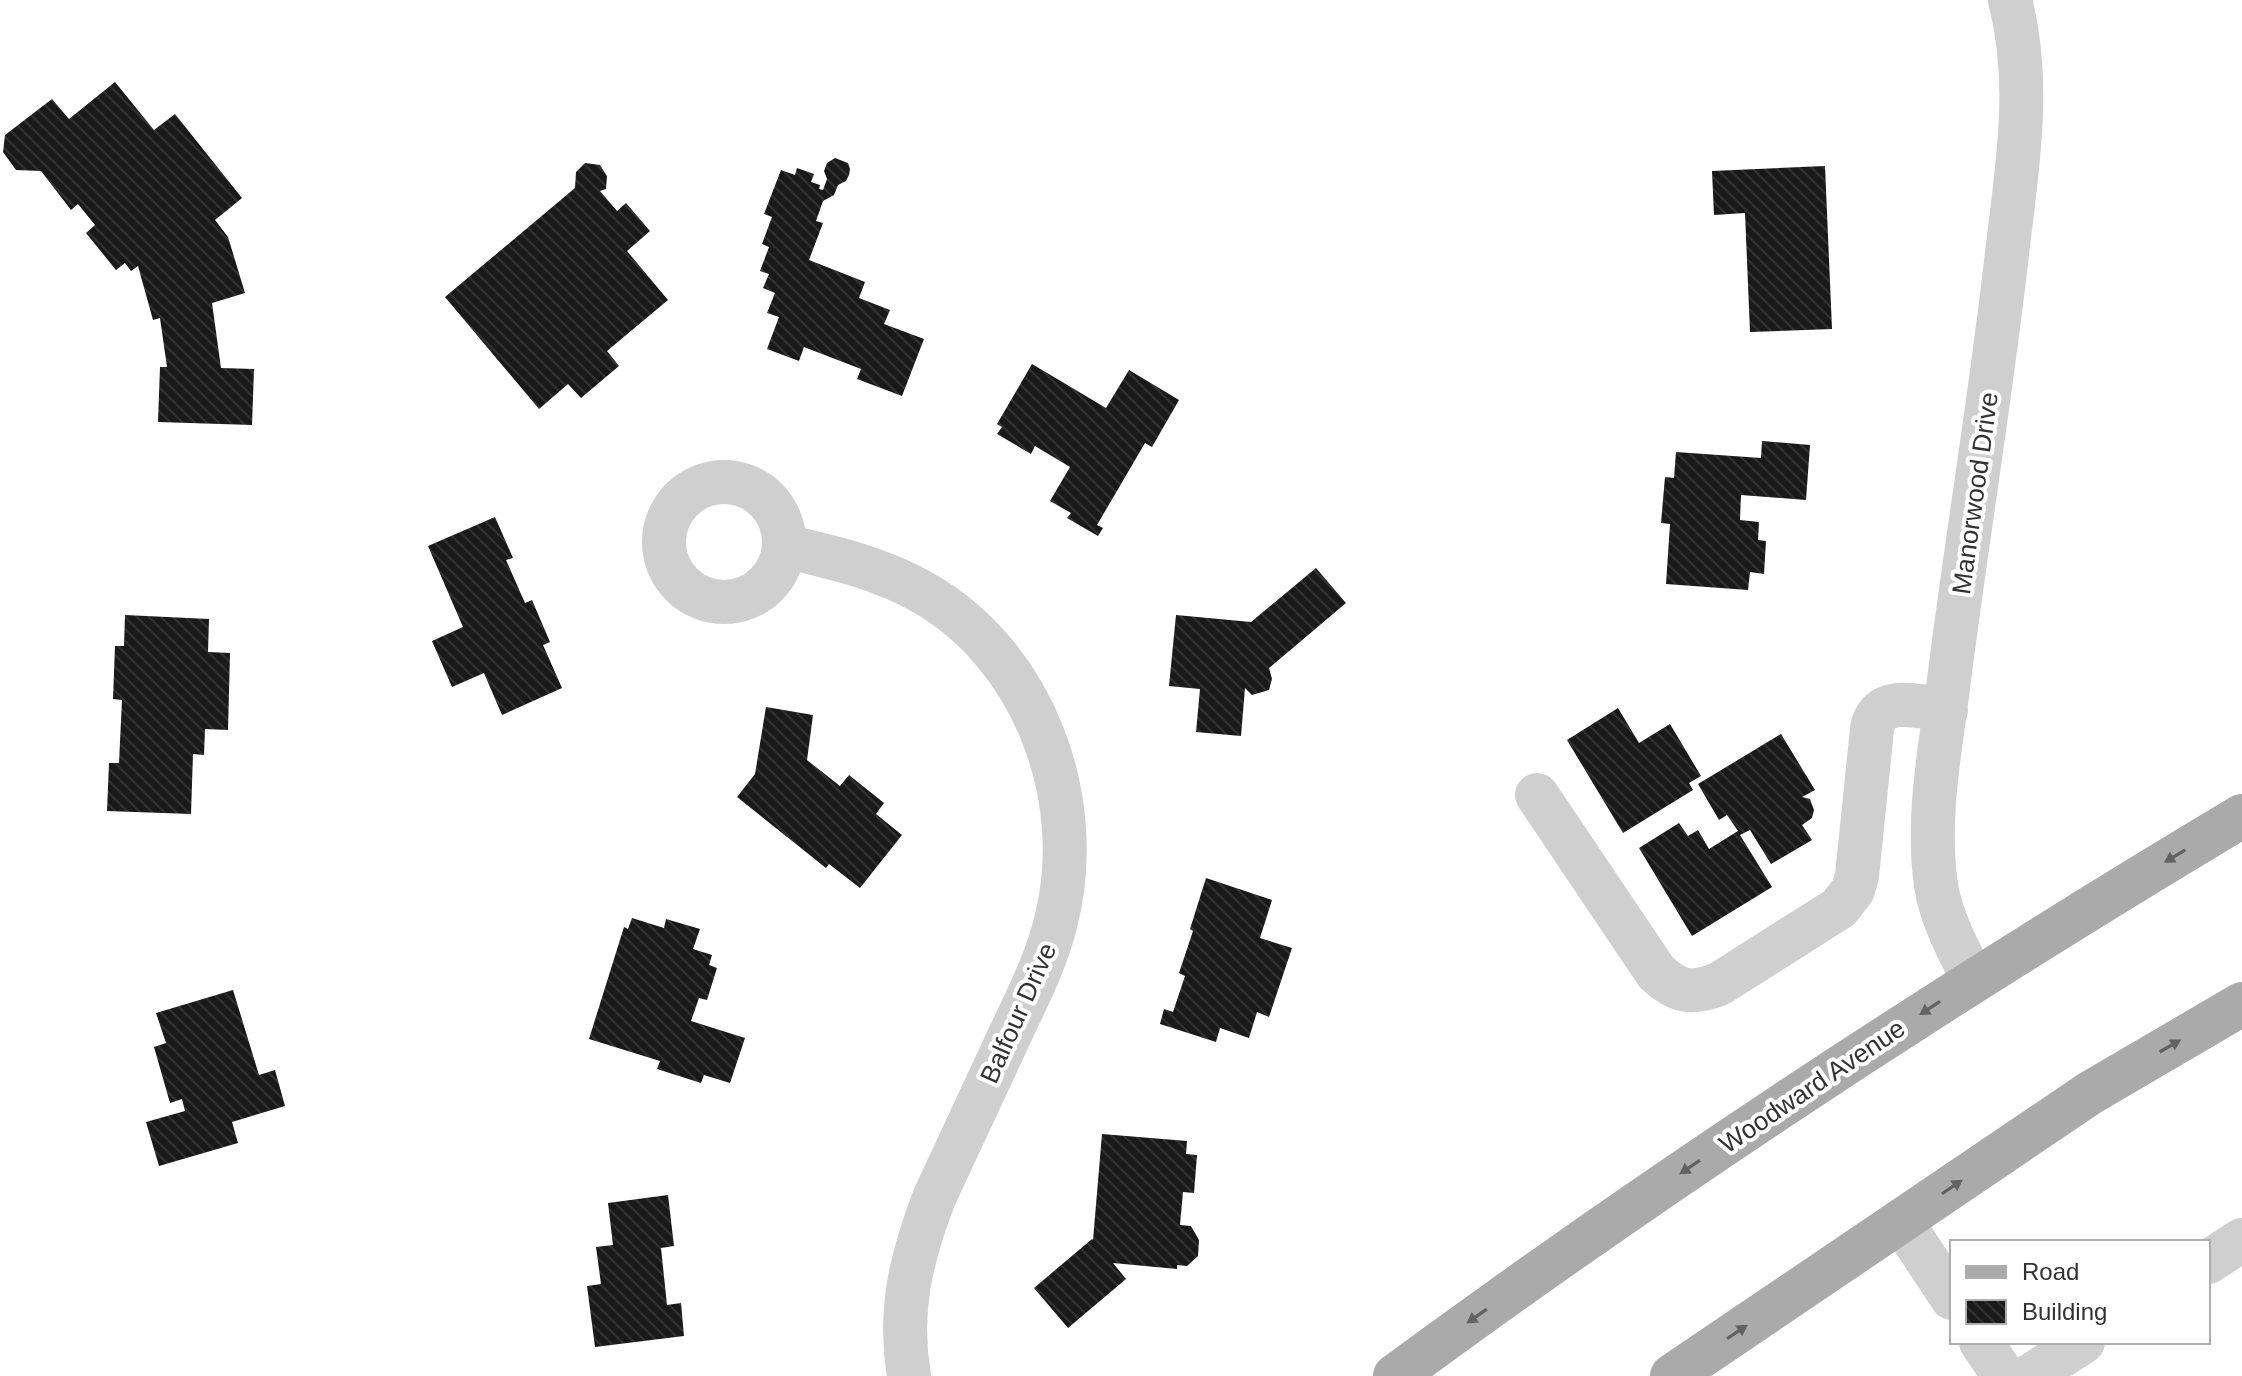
<svg xmlns="http://www.w3.org/2000/svg" width="2242" height="1376" font-family="Helvetica,sans-serif">
  <style>
    .building { fill: url(#building-back-hatch) }
    .lines { fill: none; stroke-linecap: round; stroke-linejoin: round }
    .minor { stroke: #cfcfcf; stroke-width: 44 }
    .major { stroke: #aaa; stroke-width: 44 }
    .oneway { fill: #626262 }
    .labels { text-anchor: middle; stroke-width: 8; stroke-linejoin: round; paint-order: stroke }
    .street-label { font-size: 26px; fill: #323232; stroke: #fff }
  </style>
  <defs>
    <pattern id="building-back-hatch" width="6" height="6" patternUnits="userSpaceOnUse" patternTransform="scale(2)"><rect width="6" height="6" fill="#191919"/><path d="M-1 5l2 2M0 0l6 6M5-1l2 2" fill="none" stroke="#323232"/></pattern>
  </defs>
  <rect width="100%" height="100%" fill="#fff"/>
  <path class="building" d="M115 82 154 130 175 114 242 198 215 220 228 237 245 293 212 303 221 368 254 369 252 425 158 422 160 367H167L160 318 153 320 138 266 131 271 125 263 116 270 86 233 95 225 78 204 71 210 41 171 16 170 3 152 5 135 52 99 69 119Z
    M835 158 848 163 850 169 849 175 846 181 838 185 834 195 823 201 816 221 823 223 809 260 865 282 859 298 890 310 884 324 924 339 902 396 857 379 861 369 804 347 799 361 767 349 779 317 767 313 775 293 763 288 769 274 760 271 769 247 762 244 772 217 764 214 781 170 795 175 797 168 814 174 811 182 820 185 819 189 823 190 827 179 824 171 827 163Z
    M585 163 600 165 607 176 606 189 600 191 617 211 626 203 650 231 627 251 668 300 607 351 619 366 581 398 568 384 539 409 445 297 575 188 576 172Z
    M1825 166 1832 329 1750 332 1745 213 1714 215 1712 171Z
    M1032 364 1106 408 1129 370 1179 400 1152 447 1145 443 1097 525 1103 528 1098 536 1067 518 1071 513 1050 501 1070 467 1035 446 1031 454 997 434 1002 427 997 424Z
    M1762 441 1810 445 1806 500 1741 495 1740 520 1759 522 1758 540 1766 541 1764 574 1750 572 1748 590 1666 584 1670 524 1661 523 1665 477 1674 478 1676 452 1761 458Z
    M495 517 513 558 506 560 525 603 532 600 550 642 543 645 562 688 502 715 484 673 452 687 432 641 463 627 428 546Z
    M1316 568 1346 603 1269 668 1272 679 1269 690 1252 695 1245 688 1241 736 1196 732 1200 689 1169 686 1176 615 1251 622Z
    M125 615 209 619 208 652 230 653 228 730 205 729 204 755 193 754 191 814 107 811 109 763H119L122 700 113 699 115 646H124Z
    M766 707 813 715 807 760 840 786 849 775 884 803 876 814 902 835 860 888 829 864 826 868 737 797 755 774Z
    M1618 708 1639 743 1670 724 1701 776 1689 783 1693 790 1623 833 1567 740Z
    M1781 734 1815 790 1802 797 1810 799 1814 810 1812 818 1802 825 1812 840 1771 864 1750 830 1740 835 1772 887 1692 936 1639 848 1679 823 1688 836 1698 830 1709 849 1738 831 1727 815 1719 820 1698 784Z
    M1206 878 1272 900 1260 938 1292 948 1269 1017 1257 1012 1249 1038 1220 1028 1216 1042 1160 1024 1164 1009 1173 1012 1185 976 1179 973 1193 931 1190 929Z
    M632 918 664 928 666 919 700 929 693 949 712 955 709 965 717 968 707 1000 699 998 691 1021 745 1038 730 1083 704 1075 701 1083 657 1069 660 1061 589 1039 624 927 628 929Z
    M233 990 259 1075 275 1070 285 1106 232 1122 238 1143 159 1166 146 1122 185 1111 182 1099 170 1103 154 1047 166 1043 156 1013Z
    M1102 1134 1187 1141 1186 1154 1197 1155 1194 1193 1183 1192 1180 1225 1191 1226 1199 1240 1198 1256 1187 1266 1177 1265V1269L1113 1263 1126 1279 1068 1328 1034 1288 1092 1239 1093 1240Z
    M668 1195 674 1246 661 1248 667 1305 681 1303 684 1336 595 1347 587 1286 601 1284 596 1247 613 1245 608 1203Z"/>
  <g class="lines">
    <path class="minor" d="M664 542a60 60 0 1 1 120 0a60 60 0 1 1-120 0Z
      M784 546C831 557 880 568 922 592 1034 655 1087 799 1056 921 1046 963 1026 1000 1008 1039 983 1092 959 1145 934 1198 911 1258 898 1312 909 1376
      M1537 795 1656 972C1677 992 1691 995 1719 984L1839 908 1853 890 1857 876 1872 729C1878 693 1919 707 1946 710
      M1974 980C1958 950 1941 918 1936 885 1926 816 1941 747 1949 680 1967 537 1991 396 2007 253 2017 169 2032 84 2010 0
      M1901 1221 1952 1298
      M2208 1262 2242 1240
      M1981 1342 2004 1376
      M2030 1376 2083 1342"/>
    <path class="major" d="M1395 1376C1668 1175 1951 990 2242 816
      M1672 1376 2090 1093 2242 1004"/>
  </g>
  <defs><path id="oneway-solid" d="M-6-.8H1V-3.2L6.5 0L1 3.2V.8H-6Z" transform="scale(2)"/></defs>
  <g class="oneway">
    <use href="#oneway-solid" transform="translate(2175 856) rotate(149)"/>
    <use href="#oneway-solid" transform="translate(1930 1008) rotate(147)"/>
    <use href="#oneway-solid" transform="translate(2170 1046) rotate(-30)"/>
    <use href="#oneway-solid" transform="translate(1690 1167) rotate(146)"/>
    <use href="#oneway-solid" transform="translate(1952 1187) rotate(-34)"/>
    <use href="#oneway-solid" transform="translate(1477 1316) rotate(145)"/>
    <use href="#oneway-solid" transform="translate(1737 1332) rotate(-34)"/>
  </g>
  <g class="labels">
    <g class="street-label">
      <text transform="translate(1975 493) rotate(-82)" y="9">Manorwood Drive</text>
      <text transform="translate(1018 1013) rotate(-66)" y="9">Balfour Drive</text>
      <text transform="translate(1812 1086) rotate(-34)" y="9">Woodward Avenue</text>
    </g>
  </g>
  <rect x="1950" y="1240" width="260" height="104" fill="#ffffff" stroke="#adadad" stroke-width="2"/>
  <rect x="1966" y="1266" width="40" height="12" fill="#aaaaaa" stroke="#adadad" stroke-width="2"/>
  <text x="2022" y="1280" font-size="24" fill="#323232">Road</text>
  <rect x="1966" y="1300" width="40" height="24" fill="url(#building-back-hatch)" stroke="#adadad" stroke-width="2"/>
  <text x="2022" y="1320" font-size="24" fill="#323232">Building</text>
</svg>
